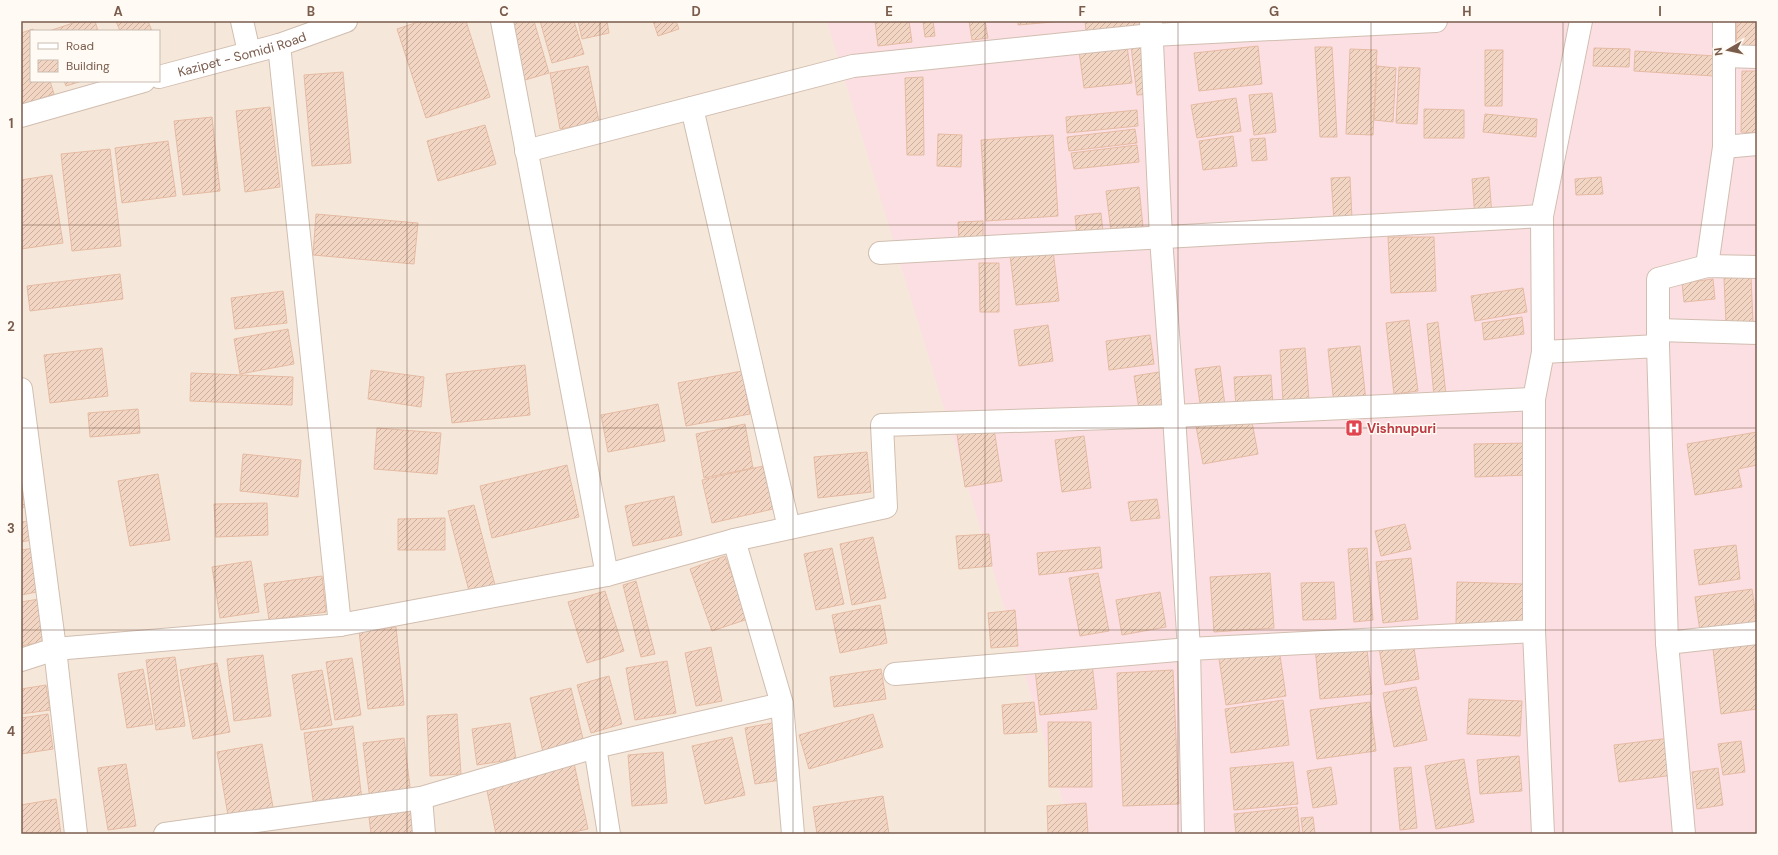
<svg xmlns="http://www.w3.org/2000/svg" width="1778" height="855" font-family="'DM Sans',sans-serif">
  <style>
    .residential { fill: #f5e8da; fill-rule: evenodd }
    .medical { fill: #fbdfe3 }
    .building { fill: url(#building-hatch); stroke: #e6bba3 }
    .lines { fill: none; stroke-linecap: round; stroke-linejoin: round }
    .minor-casing { stroke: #d1beb0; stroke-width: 24 }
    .minor { stroke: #fff; stroke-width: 22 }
    .grid { fill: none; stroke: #7a5c4d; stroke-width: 1; stroke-opacity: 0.55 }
    .labels { text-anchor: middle; stroke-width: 3; stroke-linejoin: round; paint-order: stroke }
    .street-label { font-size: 13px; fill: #7a5c4d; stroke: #fffaf3 }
    .health-label { font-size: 13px; font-weight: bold; fill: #be3a42; stroke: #fffaf3; text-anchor: start }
    .neatline { fill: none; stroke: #7a5c4d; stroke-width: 1.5 }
    .grid-label { font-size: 13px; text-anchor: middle; font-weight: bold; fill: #7a5c4d }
  </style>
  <defs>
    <pattern id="building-hatch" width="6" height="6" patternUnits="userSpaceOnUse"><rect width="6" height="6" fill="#f3d5c3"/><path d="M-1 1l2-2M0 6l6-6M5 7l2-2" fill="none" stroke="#cab0a1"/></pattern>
  </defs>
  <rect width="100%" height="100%" fill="#fdf6ec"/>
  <path class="residential" d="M21 21H1757V834H21ZM31 31H159V81H31Z"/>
  <path class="medical" d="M827 21H1757V834H1073Z"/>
  <path class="building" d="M79 21H95L98 31H49Z
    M116 21H148L152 31H120Z
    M421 21H466L490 97 426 118 397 29Z
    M507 21H534L549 73 525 80Z
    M540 21H574L584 54 552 63Z
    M578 21H607L609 33 582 39Z
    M653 21H676L679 29 658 36Z
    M875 21H909L912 42 878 46Z
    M923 21H933L935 36 925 37Z
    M969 21H985L988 38 972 40Z
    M1018 21H1064L1018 25Z
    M1085 21H1140V27L1086 31Z
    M1737 21H1757V53L1736 51Z
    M33 29 34 31H31V81H50L54 94 21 105V33Z
    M1143 45 1150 94 1137 95 1131 46Z
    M1127 46 1132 83 1084 88 1079 51Z
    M1258 46 1262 84 1199 91 1194 53Z
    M1315 47H1332L1337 137H1320Z
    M1594 48 1630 49 1629 67 1593 66Z
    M1350 49 1377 50 1373 135 1346 134Z
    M1485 50H1503L1502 106H1485Z
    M1635 51 1716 56 1714 76 1634 71Z
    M588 66 599 122 560 129 550 73Z
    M1377 66 1396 68 1393 122 1374 120Z
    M1399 67 1420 68 1417 124 1396 123Z
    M1742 71H1757V133L1741 132Z
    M343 72 351 163 312 166 304 75Z
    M923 77 924 155H907L905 78Z
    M64 81H82L66 86Z
    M1272 93 1276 132 1254 135 1249 95Z
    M1236 98 1241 131 1197 138 1191 105Z
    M270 107 280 187 245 192 236 111Z
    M1424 109 1464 110V138H1424Z
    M1137 110 1138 126 1067 133 1066 117Z
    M1485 114 1537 119 1536 137 1483 132Z
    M212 117 220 191 183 195 174 121Z
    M485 125 496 164 438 181 427 141Z
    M1135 129 1137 143 1069 151 1067 137Z
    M938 134 962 135 961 167 937 166Z
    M1053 135 1058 216 986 221 981 140Z
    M1233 136 1237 166 1203 170 1199 141Z
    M1265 138 1267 160 1252 161 1250 139Z
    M168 141 176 196 122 203 115 148Z
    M1137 145 1139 162 1074 169 1071 153Z
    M110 149 121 246 72 251 61 154Z
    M52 175 63 243 21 249V180Z
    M1350 177 1352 219 1334 220 1331 178Z
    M1489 177 1492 216 1475 217 1472 179Z
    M1601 177 1603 194 1576 195 1575 179Z
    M1139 187 1143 227 1111 231 1106 191Z
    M1101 213 1103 232 1077 235 1075 216Z
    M316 214 418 223 414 264 313 255Z
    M983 221V240L959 241 958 222Z
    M1388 237H1434L1436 291 1391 293Z
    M1053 250 1059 301 1016 305 1010 255Z
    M979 263H999V312H980Z
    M120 274 123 299 30 311 27 286Z
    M1751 277 1753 323 1726 324 1724 278Z
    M1713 279 1715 299 1684 302 1682 283Z
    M1523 288 1527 312 1475 321 1471 296Z
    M283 291 287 323 235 329 231 298Z
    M1522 317 1524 334 1484 340 1482 323Z
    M1409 320 1418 391 1394 394 1386 323Z
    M1438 322 1446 395 1434 396 1427 324Z
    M1048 325 1053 361 1019 366 1014 330Z
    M288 329 294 364 240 374 234 339Z
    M1150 335 1154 364 1109 370 1106 341Z
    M1360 346 1366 401 1334 404 1328 349Z
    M102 348 108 396 50 403 44 355Z
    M1305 348 1309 400 1283 402 1280 350Z
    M525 365 530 415 452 423 446 374Z
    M1220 366 1225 406 1201 410 1195 369Z
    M371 370 424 377 421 407 368 399Z
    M742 371 750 414 686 426 678 383Z
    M1159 372 1166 412 1140 416 1134 376Z
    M191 373 293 377 292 405 190 401Z
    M1271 375 1273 405 1236 407 1234 377Z
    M658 404 665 441 608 452 601 415Z
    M138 409 140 433 90 437 88 413Z
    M1251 417 1258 454 1203 464 1196 426Z
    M745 424 753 468 704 478 696 434Z
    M377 428 441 433 437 474 374 469Z
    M994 429 1002 481 965 487 957 434Z
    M1757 432V465L1738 469 1742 487 1695 495 1687 444Z
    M1084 436 1091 488 1062 492 1055 440Z
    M1527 443 1528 475 1475 477 1474 444Z
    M867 452 871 492 818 498 814 457Z
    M243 454 301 460 298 497 240 491Z
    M567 465 579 517 492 538 480 486Z
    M763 466 773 509 712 523 702 480Z
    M158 474 170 540 130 546 118 481Z
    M28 478 33 505 21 508V479Z
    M674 496 682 535 633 546 625 506Z
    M1157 499 1160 518 1131 521 1128 502Z
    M267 503 268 535 216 537 214 504Z
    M474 505 495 585 469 591 448 511Z
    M445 518V550H398V519Z
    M35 520 38 539 21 542V522Z
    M1405 524 1411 549 1381 556 1375 531Z
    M989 534 992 566 959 569 956 536Z
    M873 537 886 598 852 605 840 544Z
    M1736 545 1740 579 1699 585 1694 550Z
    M1100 547 1102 568 1039 575 1037 553Z
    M34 548 42 591 21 595V550Z
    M832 548 844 604 816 610 804 554Z
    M1367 548 1373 620 1354 622 1348 549Z
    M725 556 748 619 712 631 690 569Z
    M1411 558 1418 619 1383 623 1376 562Z
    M251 561 259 612 220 618 212 567Z
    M1098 573 1109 631 1080 636 1069 578Z
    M1270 573 1274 628 1214 632 1210 577Z
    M322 576 326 612 269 620 264 584Z
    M636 581 655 654 641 657 623 585Z
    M1334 582 1336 619 1303 620 1301 583Z
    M1457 582 1524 584 1523 626 1456 624Z
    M1752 589 1757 623 1700 631 1695 597Z
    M605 591 624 651 587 663 568 602Z
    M1160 592 1166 627 1122 635 1116 600Z
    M39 599 47 641 21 646V602Z
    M880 605 887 643 840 653 832 615Z
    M1015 610 1018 646 991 648 988 613Z
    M396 627 404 705 368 709 359 631Z
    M1366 641 1372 694 1320 699 1315 647Z
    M1413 642 1419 679 1385 685 1379 647Z
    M1757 643V709L1721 714 1713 649Z
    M711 647 722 701 696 706 685 653Z
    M1279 649 1286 696 1226 705 1219 659Z
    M263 655 271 716 234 721 227 659Z
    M175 657 185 726 156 730 146 660Z
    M352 658 361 715 335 720 326 662Z
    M667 661 676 713 635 720 626 668Z
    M217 663 230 732 193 739 180 670Z
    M1092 663 1097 709 1040 715 1035 669Z
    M143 669 153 724 127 728 118 674Z
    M881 669 886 699 834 707 830 677Z
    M322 670 332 725 301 730 292 675Z
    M1173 670 1179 804 1123 806 1117 673Z
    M609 676 622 724 591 733 577 685Z
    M46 685 50 710 21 714V689Z
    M1416 687 1427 740 1394 747 1383 693Z
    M571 688 584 743 543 752 530 698Z
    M1469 699 1522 701 1520 736 1467 734Z
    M1283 700 1289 745 1231 753 1225 709Z
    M1034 702 1037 732 1004 734 1002 705Z
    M1370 702 1376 751 1317 759 1310 710Z
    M48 714 53 749 21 754V718Z
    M457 714 461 774 430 776 427 716Z
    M873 714 883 747 809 769 799 735Z
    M777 722 787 779 755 784 745 728Z
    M1048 722H1091L1092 787H1049Z
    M510 723 516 759 477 765 472 729Z
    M353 726 362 800 314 807 304 733Z
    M732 737 745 795 705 804 692 746Z
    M404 738 411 795 370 800 363 743Z
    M1670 738 1674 775 1619 782 1614 745Z
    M1741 741 1745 772 1723 775 1718 744Z
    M262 744 274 813 229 821 217 752Z
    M663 752 667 803 632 806 628 755Z
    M1519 756 1522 791 1480 794 1477 760Z
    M1464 759 1474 822 1436 829 1425 766Z
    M1293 762 1298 804 1234 810 1230 768Z
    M574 763 588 829 564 834H496L485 781Z
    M126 764 136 826 108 830 98 768Z
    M1331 767 1337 804 1313 808 1307 771Z
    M1411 767 1417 828 1400 830 1394 768Z
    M1718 768 1723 805 1697 809 1692 772Z
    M883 796 889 834H817L813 807Z
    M56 799 61 834H21V805Z
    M1086 803 1088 834H1048L1047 806Z
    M1297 807 1300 834H1236L1234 814Z
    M412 810 416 834H371L369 817Z
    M1313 817 1315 834H1303L1301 818Z"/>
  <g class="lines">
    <g class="minor-casing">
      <g id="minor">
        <path d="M242 21 249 52"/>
        <path d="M502 21 607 575"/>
        <path d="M1151 21 1161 238 1174 416 1189 649 1193 834"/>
        <path d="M279 45 340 625"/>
        <path d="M1724 56 1757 57"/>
        <path id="s1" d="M159 77 279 45 346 21"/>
        <path d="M692 108 789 528"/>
        <path d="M21 116 144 81"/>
        <path d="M1724 147V21"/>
        <path d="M526 151 853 66 1152 35 1436 21"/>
        <path d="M880 253 1542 216"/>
        <path d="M1707 266 1724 147 1757 144"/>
        <path d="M1658 330 1757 333"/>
        <path d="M1658 346V279L1707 266 1757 267"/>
        <path d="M1543 352 1542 216 1581 21"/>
        <path d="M21 389 55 649 76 834"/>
        <path d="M734 540 782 704 793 834"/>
        <path d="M1667 643 1757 633"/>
        <path d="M21 660 55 649 340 625 607 575 734 540 886 507 882 425 1174 416 1534 399"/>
        <path d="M895 674 1189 649 1534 631"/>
        <path d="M595 747 609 834"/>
        <path d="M421 798 424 834"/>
        <path d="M165 834 421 798 595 747 782 704"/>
        <path d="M1543 834 1534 631V399L1543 352 1658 346 1667 643 1684 834"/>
      </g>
    </g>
    <use href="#minor" class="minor"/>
  </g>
  <path class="grid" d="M215 21V834M407 21V834M600 21V834M793 21V834M985 21V834M1178 21V834M1371 21V834M1563 21V834M21 225H1757M21 428H1757M21 630H1757"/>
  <defs>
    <g id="hospital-square" transform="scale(0.9)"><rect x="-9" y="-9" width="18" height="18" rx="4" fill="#e0444e" stroke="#fffaf3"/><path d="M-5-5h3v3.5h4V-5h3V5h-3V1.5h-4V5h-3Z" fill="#fff"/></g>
  </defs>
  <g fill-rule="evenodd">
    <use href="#hospital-square" x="1354" y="428"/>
  </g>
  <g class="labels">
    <g class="street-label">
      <text dy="5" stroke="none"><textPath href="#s1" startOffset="86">Kazipet - Somidi Road</textPath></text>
    </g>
    <g class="health-label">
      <text x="1367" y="433">Vishnupuri</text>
    </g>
  </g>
  <rect width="1778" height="855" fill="none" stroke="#fffaf3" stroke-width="44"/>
  <rect x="30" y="30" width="130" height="52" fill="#fffaf3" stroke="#cabbb1"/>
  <rect x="38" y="43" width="20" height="6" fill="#ffffff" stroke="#cabbb1"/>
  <text x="66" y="50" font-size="12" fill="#7a5c4d">Road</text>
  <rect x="38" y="60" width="20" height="12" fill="url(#building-hatch)" stroke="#cabbb1"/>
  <text x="66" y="70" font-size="12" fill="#7a5c4d">Building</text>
  <g transform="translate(1728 50) rotate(261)" stroke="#fffaf3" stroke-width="3" paint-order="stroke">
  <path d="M0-3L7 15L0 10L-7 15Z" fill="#7a5c4d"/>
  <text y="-6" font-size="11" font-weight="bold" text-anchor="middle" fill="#7a5c4d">N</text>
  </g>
  <rect x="22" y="22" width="1734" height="811" class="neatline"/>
  <g class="grid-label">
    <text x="118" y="16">A</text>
    <text x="311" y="16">B</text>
    <text x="504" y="16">C</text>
    <text x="696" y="16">D</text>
    <text x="889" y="16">E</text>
    <text x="1082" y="16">F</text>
    <text x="1274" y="16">G</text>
    <text x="1467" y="16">H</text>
    <text x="1660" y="16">I</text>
    <text x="11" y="128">1</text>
    <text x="11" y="331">2</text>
    <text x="11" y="533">3</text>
    <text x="11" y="736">4</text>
  </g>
</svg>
